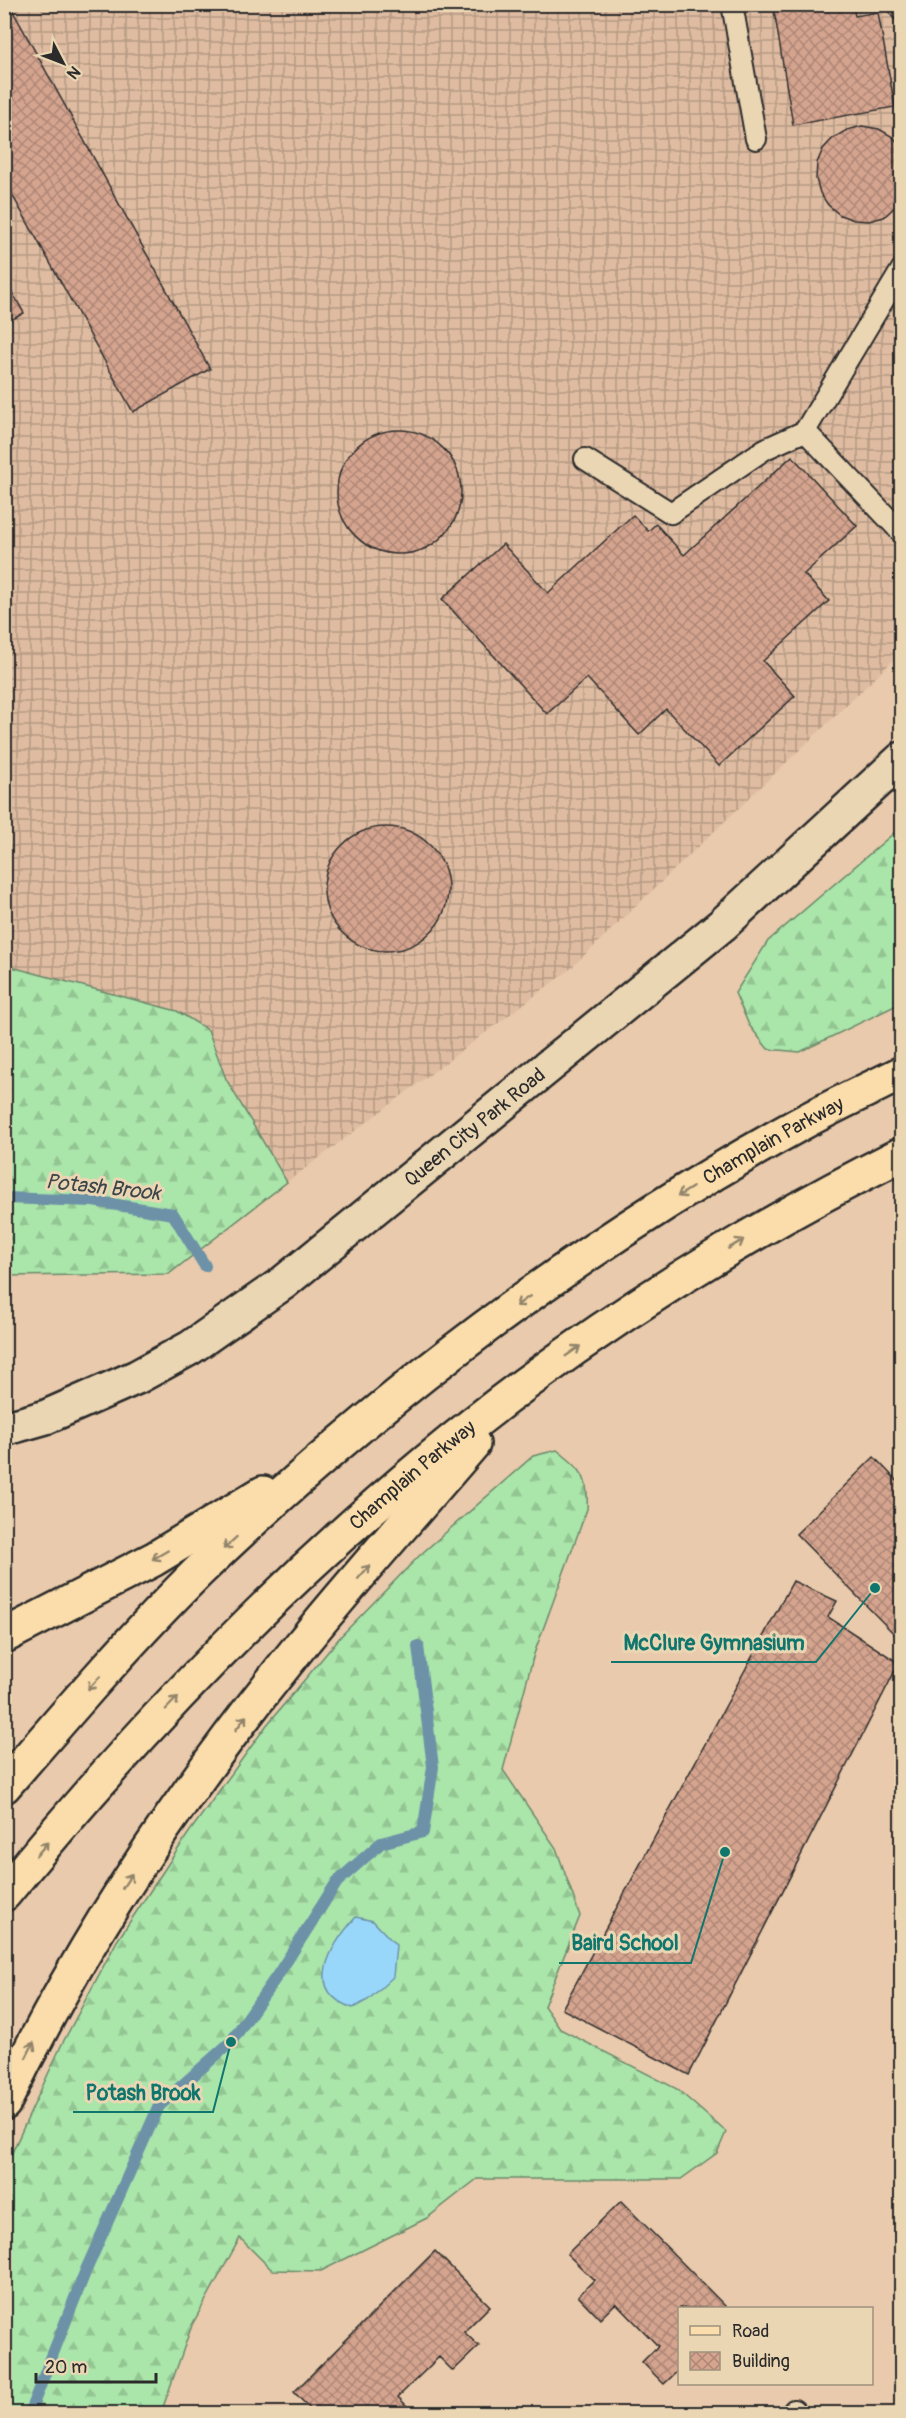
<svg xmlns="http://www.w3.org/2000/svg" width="906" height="2418" font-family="Pangolin,sans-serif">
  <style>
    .industrial { fill: url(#industrial-grid) }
    .forest { fill: url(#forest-firs); stroke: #6a886a; stroke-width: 1.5 }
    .water { fill: #99d7fa; stroke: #6d92a7; stroke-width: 1.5 }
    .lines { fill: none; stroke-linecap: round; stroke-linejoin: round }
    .stream { stroke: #6d92a7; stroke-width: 12 }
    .building { fill: url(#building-cross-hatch); stroke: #2b2b2b; stroke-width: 1.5 }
    .service-casing { stroke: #2b2b2b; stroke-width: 24 }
    .tertiary-casing { stroke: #2b2b2b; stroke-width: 38 }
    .primary-casing { stroke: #2b2b2b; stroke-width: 38 }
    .service { stroke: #ebd6b4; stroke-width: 20 }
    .tertiary { stroke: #ebd6b4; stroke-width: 33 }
    .primary { stroke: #faddab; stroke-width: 33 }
    .oneway { stroke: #92846b }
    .labels { text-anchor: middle; stroke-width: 6; stroke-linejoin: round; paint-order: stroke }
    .street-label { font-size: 20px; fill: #2b2b2b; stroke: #ebd6b4 }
    .water-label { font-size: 21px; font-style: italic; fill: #3c454a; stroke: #ebd6b4 }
    .leader { fill: none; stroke: #0f766e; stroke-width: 2 }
    .callout-dot { fill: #0f766e; stroke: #ebd6b4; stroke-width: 2 }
    .callout-label { font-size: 21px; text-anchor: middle; font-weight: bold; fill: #0f766e; stroke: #ebd6b4; stroke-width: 6; stroke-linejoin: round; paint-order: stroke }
  </style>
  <defs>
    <pattern id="industrial-grid" width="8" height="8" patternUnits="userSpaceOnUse" patternTransform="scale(1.5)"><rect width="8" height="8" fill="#dfbca1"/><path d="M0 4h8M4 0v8" fill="none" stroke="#b59983"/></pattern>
    <pattern id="forest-firs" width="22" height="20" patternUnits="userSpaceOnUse" patternTransform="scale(1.5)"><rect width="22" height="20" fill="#aae5aa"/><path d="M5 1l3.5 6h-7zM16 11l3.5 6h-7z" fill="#92c592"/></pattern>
    <pattern id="building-cross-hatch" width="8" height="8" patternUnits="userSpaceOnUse" patternTransform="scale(1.5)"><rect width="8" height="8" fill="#d5a48f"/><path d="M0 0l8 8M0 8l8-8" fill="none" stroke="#ad8675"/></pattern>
  </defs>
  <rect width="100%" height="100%" fill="#e9caac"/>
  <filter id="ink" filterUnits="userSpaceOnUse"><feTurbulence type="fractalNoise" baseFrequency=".0167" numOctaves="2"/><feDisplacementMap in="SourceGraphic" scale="12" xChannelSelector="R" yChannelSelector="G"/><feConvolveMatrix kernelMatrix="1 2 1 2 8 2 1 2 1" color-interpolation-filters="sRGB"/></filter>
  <g filter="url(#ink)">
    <path class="industrial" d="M4 5H901V653L569 970 287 1182 226 1079 207 1030 177 1011 5 965Z"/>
    <path class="forest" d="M901 827V1003L800 1052 768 1049 749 1025 735 993 768 941Z
      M4 965 177 1011 208 1030 226 1079 287 1182 169 1274 5 1276Z
      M557 1450C582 1470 589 1476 587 1509L534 1654 503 1770 556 1848 580 1916 544 2006 560 2029 677 2089 726 2132 717 2153 681 2179H477L427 2218 321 2271 272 2270 240 2238 192 2325 161 2413 5 2414V2168L61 2046 117 1941 188 1834 266 1726 341 1636 420 1555 533 1456Z"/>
    <path class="water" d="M356 1917 373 1921 396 1945 393 1977 368 2000 353 2008C302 1991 331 1945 356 1917Z"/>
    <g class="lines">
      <path class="stream" d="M4 1198 93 1201 173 1214 205 1266
        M29 2414 86 2270 159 2106 231 2042 279 1973 337 1882 381 1843 423 1832 433 1767 418 1646"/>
    </g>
    <path class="building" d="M4 4H9L210 369 133 412 4 180Z
      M773 4H853L855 16 878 12 895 107 793 125Z
      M862 126 879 129 893 137 902 147V200L884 217 869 221 854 220 840 215 828 205 820 193 816 179 817 163 823 149 833 138 847 130Z
      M4 278 24 313 4 324Z
      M337 492a62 62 0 1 1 124 0a62 62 0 1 1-124 0Z
      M792 456 857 526 804 574 829 601 763 661 795 696 719 766 666 709 639 735 587 678 547 714 442 599 503 544 548 593 633 515 648 531 656 524 684 555Z
      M324 889a62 62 0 1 1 124 0a62 62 0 1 1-124 0Z
      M874 1457 902 1486V1642L796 1534Z
      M793 1581 837 1601 828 1617 899 1663 689 2075 562 2009Z
      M621 2201 727 2308H680V2369L664 2384 642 2362 658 2346 616 2303 600 2319 578 2296 594 2280 567 2254Z
      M435 2251 490 2306 464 2332 479 2346 453 2371 439 2357 398 2397 412 2411 410 2414H315L294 2392Z"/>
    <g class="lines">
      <g class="service-casing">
        <path id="service" d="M732 4 756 139
          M897 4 902 11
          M902 269 805 431 902 533
          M585 459 671 513 765 449 805 431
          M791 2414 794 2410"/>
      </g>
      <g class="tertiary-casing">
        <g id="tertiary">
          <path id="s1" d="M4 1429 46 1417 137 1377 190 1348 283 1283 722 925 902 759"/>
        </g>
      </g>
      <g class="primary-casing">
        <g id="primary">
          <path d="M4 1636 154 1559 263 1493"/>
          <path id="s2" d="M4 1786C67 1713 130 1639 199 1571 377 1399 580 1245 798 1125 832 1106 867 1090 902 1073"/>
          <path id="s3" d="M4 1894C158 1706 330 1529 525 1384 643 1297 770 1220 902 1154"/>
          <path d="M4 2103C82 1940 183 1790 296 1651 353 1580 414 1513 473 1444"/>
        </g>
      </g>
      <use href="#service" class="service"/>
      <use href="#tertiary" class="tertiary"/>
      <use href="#primary" class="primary"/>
    </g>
    <defs><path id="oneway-shaft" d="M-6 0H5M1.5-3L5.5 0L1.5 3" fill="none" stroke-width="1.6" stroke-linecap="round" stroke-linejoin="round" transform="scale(1.5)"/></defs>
    <g class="oneway">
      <use href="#oneway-shaft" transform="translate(685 1192) rotate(148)"/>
      <use href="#oneway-shaft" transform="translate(736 1244) rotate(-31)"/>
      <use href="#oneway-shaft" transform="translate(523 1301) rotate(145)"/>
      <use href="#oneway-shaft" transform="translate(573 1351) rotate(-35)"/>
      <use href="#oneway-shaft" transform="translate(230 1543) rotate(138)"/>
      <use href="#oneway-shaft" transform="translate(160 1555) rotate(150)"/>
      <use href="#oneway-shaft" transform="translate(364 1572) rotate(-49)"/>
      <use href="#oneway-shaft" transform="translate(94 1683) rotate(133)"/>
      <use href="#oneway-shaft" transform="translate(172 1703) rotate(-46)"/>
      <use href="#oneway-shaft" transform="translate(241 1723) rotate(-53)"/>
      <use href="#oneway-shaft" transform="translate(42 1849) rotate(-50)"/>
      <use href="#oneway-shaft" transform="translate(127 1881) rotate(-57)"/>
      <use href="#oneway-shaft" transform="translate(30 2050) rotate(-63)"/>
    </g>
  </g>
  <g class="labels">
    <g class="street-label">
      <text dy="7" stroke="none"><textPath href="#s1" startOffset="564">Queen City Park Road</textPath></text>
      <text dy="7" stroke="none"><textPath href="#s2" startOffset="1010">Champlain Parkway</textPath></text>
      <text dy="7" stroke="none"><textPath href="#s3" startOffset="586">Champlain Parkway</textPath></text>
    </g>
    <g class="water-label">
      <text transform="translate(103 1187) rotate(6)" y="7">Potash Brook</text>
    </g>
  </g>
  <path class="leader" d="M875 1588L816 1662H611M725 1852L691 1963H559M231 2042L213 2112H73"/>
  <g class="callout-dot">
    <circle cx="875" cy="1588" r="6"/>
    <circle cx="725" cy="1852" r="6"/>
    <circle cx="231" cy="2042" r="6"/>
  </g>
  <g class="callout-label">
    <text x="714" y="1650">McClure Gymnasium</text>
    <text x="625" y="1950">Baird School</text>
    <text x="143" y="2100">Potash Brook</text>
  </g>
  <rect width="906" height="2418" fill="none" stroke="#ebd6b4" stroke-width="24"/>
  <rect x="12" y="12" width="882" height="2394" fill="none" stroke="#2b2b2b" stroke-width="2" filter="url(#ink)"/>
  <rect x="678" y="2307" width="195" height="78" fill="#ebd6b4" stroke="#9e927d" stroke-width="1.5"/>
  <rect x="690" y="2326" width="30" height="9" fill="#faddab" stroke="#9e927d" stroke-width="1.5"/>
  <text x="732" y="2337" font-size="18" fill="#2b2b2b">Road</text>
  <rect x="690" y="2352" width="30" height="18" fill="url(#building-cross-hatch)" stroke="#9e927d" stroke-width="1.5"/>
  <text x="732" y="2367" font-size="18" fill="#2b2b2b">Building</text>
  <g transform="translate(63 63) rotate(132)" stroke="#ebd6b4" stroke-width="4.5" paint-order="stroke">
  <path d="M0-4.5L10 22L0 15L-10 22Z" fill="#2b2b2b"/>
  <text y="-9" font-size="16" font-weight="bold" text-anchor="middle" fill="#2b2b2b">N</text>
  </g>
  <path d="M36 2373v9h120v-9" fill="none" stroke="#2b2b2b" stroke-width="3"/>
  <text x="45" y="2373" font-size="18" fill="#2b2b2b" stroke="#ebd6b4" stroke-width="4.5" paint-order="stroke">20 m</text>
</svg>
